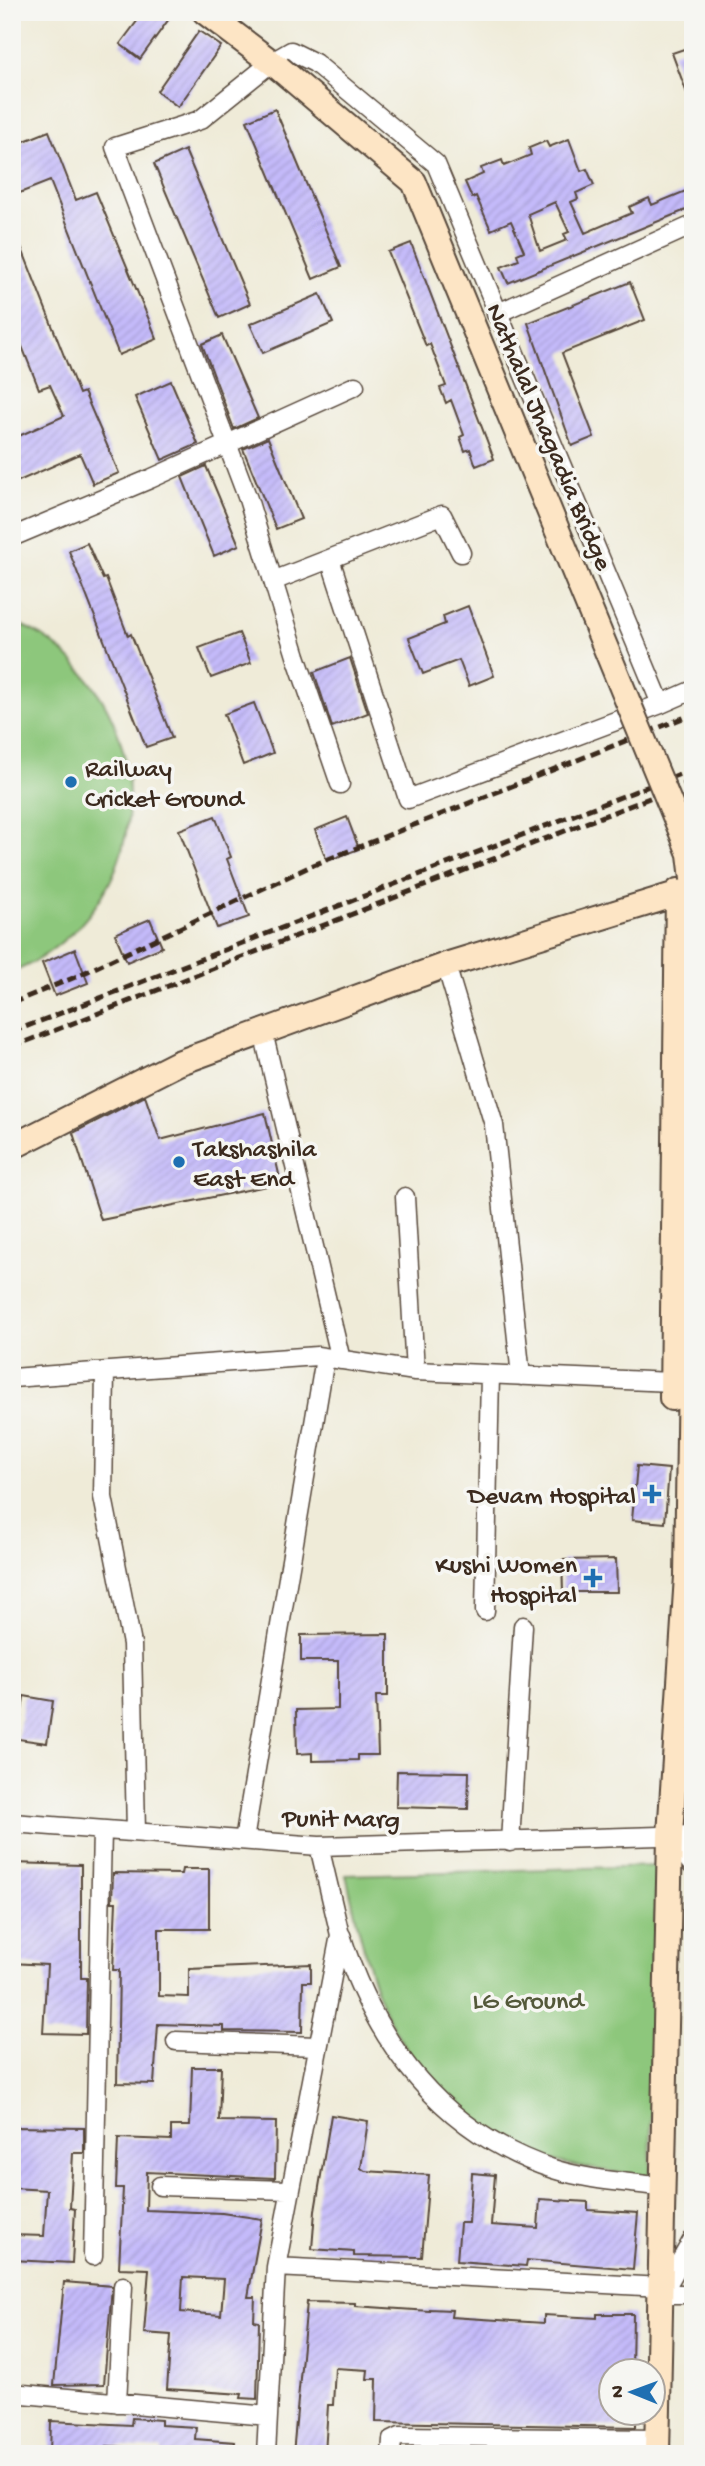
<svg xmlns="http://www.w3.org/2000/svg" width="705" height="2466" font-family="'Gochi Hand',sans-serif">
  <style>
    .park { fill: #8dc77c; stroke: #64784d; stroke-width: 2 }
    .building { fill: url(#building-hatch); fill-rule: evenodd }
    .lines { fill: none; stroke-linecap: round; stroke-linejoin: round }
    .street-casing { stroke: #56473a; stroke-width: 21 }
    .secondary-casing { stroke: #56473a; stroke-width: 28 }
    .street { stroke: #fff; stroke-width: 18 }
    .secondary { stroke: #fde5c5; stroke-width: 24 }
    .rail { stroke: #3b2a1e; stroke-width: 5; stroke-dasharray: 10 5; stroke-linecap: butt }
    .secondary-bridge-casing { stroke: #56473a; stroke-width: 28; stroke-linecap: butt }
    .secondary-bridge { stroke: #fde5c5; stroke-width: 24 }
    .poi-dot { fill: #1f6fb2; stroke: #f6f6f2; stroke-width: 2.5 }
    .labels { text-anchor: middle; stroke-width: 7; stroke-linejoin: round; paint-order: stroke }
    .street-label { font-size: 26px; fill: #3b2a1e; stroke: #f6f6f2 }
    .poi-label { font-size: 26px; fill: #3b2a1e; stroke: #f6f6f2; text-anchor: start }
    .park-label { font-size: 26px; fill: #54593a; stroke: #f6f6f2 }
  </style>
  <defs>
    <pattern id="building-hatch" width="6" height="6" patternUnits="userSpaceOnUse" patternTransform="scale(1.75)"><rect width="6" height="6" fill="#c4bafa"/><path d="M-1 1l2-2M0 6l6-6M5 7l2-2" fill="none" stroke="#a9a0d6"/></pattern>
  </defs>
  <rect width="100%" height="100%" fill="#f6f6f2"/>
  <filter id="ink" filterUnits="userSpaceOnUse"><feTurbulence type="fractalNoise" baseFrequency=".0143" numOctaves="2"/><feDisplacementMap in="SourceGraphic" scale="14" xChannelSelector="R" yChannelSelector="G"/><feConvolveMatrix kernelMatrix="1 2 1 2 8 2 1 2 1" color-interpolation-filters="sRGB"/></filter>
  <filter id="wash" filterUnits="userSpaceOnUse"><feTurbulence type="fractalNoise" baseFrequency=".00686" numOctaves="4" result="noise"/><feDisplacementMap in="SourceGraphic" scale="28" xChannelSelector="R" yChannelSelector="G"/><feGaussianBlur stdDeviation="1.57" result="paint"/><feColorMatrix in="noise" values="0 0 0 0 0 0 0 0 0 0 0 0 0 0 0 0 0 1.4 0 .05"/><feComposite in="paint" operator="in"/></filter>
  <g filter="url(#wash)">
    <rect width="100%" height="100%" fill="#efebd8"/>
    <path class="park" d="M12 622C35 629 57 645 74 663 146 736 149 858 74 931 56 948 36 964 12 972Z
      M656 1866 650 2177C619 2172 586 2170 555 2161 475 2138 404 2067 376 1989 363 1952 355 1913 346 1875Z"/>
    <g id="blocks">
      <path class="building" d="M144 12H174L140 59 120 44Z
        M199 31 221 46 178 107 157 91Z
        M693 46V104H691L672 53Z
        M275 109 341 267 313 279 247 121Z
        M49 131 76 200 96 192 157 339 119 355 50 181 12 196V146Z
        M569 139 581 171 587 169 594 185 576 193 578 199 571 202 585 233 632 213 629 207 649 198 652 205 693 188V207L508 283 501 267 519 260 517 254 524 251 511 221 491 230 476 196 472 198 465 182 483 174 481 168 502 160 504 166 531 155 529 148 546 141 549 147ZM555 202 569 232 564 234 567 240 540 251 528 214Z
        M185 150 250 304 219 318 154 164Z
        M13 226 79 394 84 392 119 473 93 484 80 454 12 484V439L64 416 50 385 39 389 12 321Z
        M411 243 494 459 476 466 470 449 465 451 460 437 464 435 451 400 446 403 440 388 446 386 430 344 426 346 388 252Z
        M630 282 645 320 562 353 594 437 572 446 528 323Z
        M320 294 333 323 263 353 250 324Z
        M222 335 258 418 234 429 202 344Z
        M171 381 198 444 162 460 135 397Z
        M268 438 301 519 276 529 243 449Z
        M206 466 239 545 214 556 182 477Z
        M87 543 103 579 106 578 128 636 131 634 172 738 146 747 69 551Z
        M468 606 494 676 469 686 459 660 423 674 409 638 445 624 443 616Z
        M239 633 251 663 211 678 199 648Z
        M350 658 368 713 332 727 314 672Z
        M254 703 273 753 243 765 224 714Z
        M215 816 231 857 227 859 249 917 217 928 179 830Z
        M347 817 359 849 327 861 315 830Z
        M150 919 162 947 127 962 115 934Z
        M75 949 88 983 55 996 42 963Z
        M145 1096 160 1140 265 1113 281 1183 101 1220 73 1133Z
        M637 1466 669 1469 665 1523 632 1520Z
        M616 1559 617 1592H563L562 1560Z
        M388 1634V1696H376L378 1755H358V1760L312 1761V1753L297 1754 296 1710 338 1709V1661H301V1635Z
        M24 1696 53 1701 47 1743 18 1739Z
        M397 1771 469 1772 468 1809 396 1807Z
        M12 1863 81 1865V1978H87L86 2034 43 2033 47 1965 12 1963Z
        M182 1869H209V1929H159V1996L189 1997V1969L311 1964V1982H303L302 2032 224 2031V2026L158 2024 154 2084 117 2083 119 1970H113L116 1902H112L113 1873 181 1874Z
        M192 2067H221L219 2121 276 2122 275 2178 147 2172 146 2210 222 2213 262 2219 248 2297H255L254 2321 259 2322 257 2399 241 2398 242 2394 167 2389 171 2335 144 2333 149 2269 119 2268 123 2188H116L118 2138 171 2140V2126H190ZM183 2277 224 2279 221 2315 181 2312Z
        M331 2115 368 2121 361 2168 365 2171 429 2175 422 2257 354 2256V2252L312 2249 315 2211Z
        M12 2127 84 2128V2153H73L70 2208 75 2209 72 2263 12 2260V2235L44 2236 47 2190 12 2188Z
        M472 2173 495 2175 491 2225 538 2228 540 2199 588 2202V2210L638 2213 633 2269 527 2260 526 2266 457 2261 460 2223H469Z
        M64 2282 112 2286 104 2384 54 2385Z
        M307 2302 355 2303V2306L429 2311V2309L452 2310 451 2317 544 2323V2315L597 2318V2314H633L632 2371H611V2413H636V2427L376 2422 377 2379H367L368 2370 335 2368 333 2405H328L325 2454H293Z
        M132 2418 161 2420V2425L196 2427 195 2439 235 2442 234 2454H162V2449L107 2446 106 2454H50L51 2421 131 2425Z
        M412 2448H464V2454H411Z
        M493 2448 615 2450V2454H493Z"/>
    </g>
  </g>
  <g filter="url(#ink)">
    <use href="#blocks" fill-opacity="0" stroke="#56473a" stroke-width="2"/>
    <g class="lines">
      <g class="street-casing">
        <path id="street" d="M496 314 693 225
          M12 537 150 479 355 386
          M330 559 408 799 661 704
          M273 581 442 515 461 553
          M340 784 296 656 248 499 115 147 200 120 272 62 291 51 315 63 436 164 661 704 693 690
          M446 965 494 1125 521 1376
          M263 1032 341 1360
          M405 1197 415 1371
          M105 1372 103 1497 132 1644 136 1832
          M12 1378 317 1356 415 1371 672 1382
          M485 1611 490 1375
          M12 1823 319 1846 693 1835
          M670 1835 693 1866
          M244 1840 325 1358
          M510 1842 523 1626
          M319 1846 340 1935 276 2267 662 2287
          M341 1935C375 2044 443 2133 553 2169 588 2180 628 2182 663 2187
          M176 2041 317 2046
          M160 2186 288 2190
          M693 2239 662 2294H693
          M93 2256 102 1830
          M12 2393 268 2416 276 2267
          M117 2403 123 2286
          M266 2454 268 2416
          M391 2454 392 2440 400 2436 658 2439"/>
      </g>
      <g class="secondary-casing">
        <path id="secondary" d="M205 12 279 68
          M12 1147 178 1063 446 965 693 889
          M672 1398 678 891
          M657 2454 670 1835 687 1576 693 1151"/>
      </g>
      <use href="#street" class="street"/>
      <use href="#secondary" class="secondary"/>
      <path class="rail" d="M12 1003 73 978 311 866 693 714
        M12 1032 693 769
        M12 1047 693 781"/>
      <g class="secondary-bridge-casing">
        <path id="secondary-bridge" d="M279 68 414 182 681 831 690 854 693 879"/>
      </g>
      <use href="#secondary-bridge" class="secondary-bridge"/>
    </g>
  </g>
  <g class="poi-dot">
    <circle cx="71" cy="782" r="7"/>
    <circle cx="179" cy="1162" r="7"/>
    <path d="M648.5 1483.5h7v7h7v7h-7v7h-7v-7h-7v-7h7z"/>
    <path d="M589.5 1567.5h7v7h7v7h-7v7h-7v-7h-7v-7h7z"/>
  </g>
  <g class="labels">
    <g class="street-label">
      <text transform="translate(551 436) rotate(67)" y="9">Nathalal Jhagadia Bridge</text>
      <text transform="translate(341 1817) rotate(1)" y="9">Punit Marg</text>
    </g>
    <g class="poi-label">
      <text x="85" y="776">Railway<tspan x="85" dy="30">Cricket Ground</tspan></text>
      <text x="193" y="1156">Takshashila<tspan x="193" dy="30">East End</tspan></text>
      <text x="636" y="1503" text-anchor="end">Devam Hospital</text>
      <text x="577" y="1572" text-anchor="end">Kushi Women<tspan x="577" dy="30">Hospital</tspan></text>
    </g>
    <g class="park-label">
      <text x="528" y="2008">LG Ground</text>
    </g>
  </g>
  <rect width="705" height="2466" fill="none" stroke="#f6f6f2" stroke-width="42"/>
  <g transform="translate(632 2392) rotate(271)"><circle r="33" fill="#f6f6f2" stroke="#aba49d" stroke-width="2"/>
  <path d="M0-5L12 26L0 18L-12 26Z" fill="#1f6fb2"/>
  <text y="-10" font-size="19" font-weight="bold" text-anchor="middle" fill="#3b2a1e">N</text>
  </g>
</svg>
